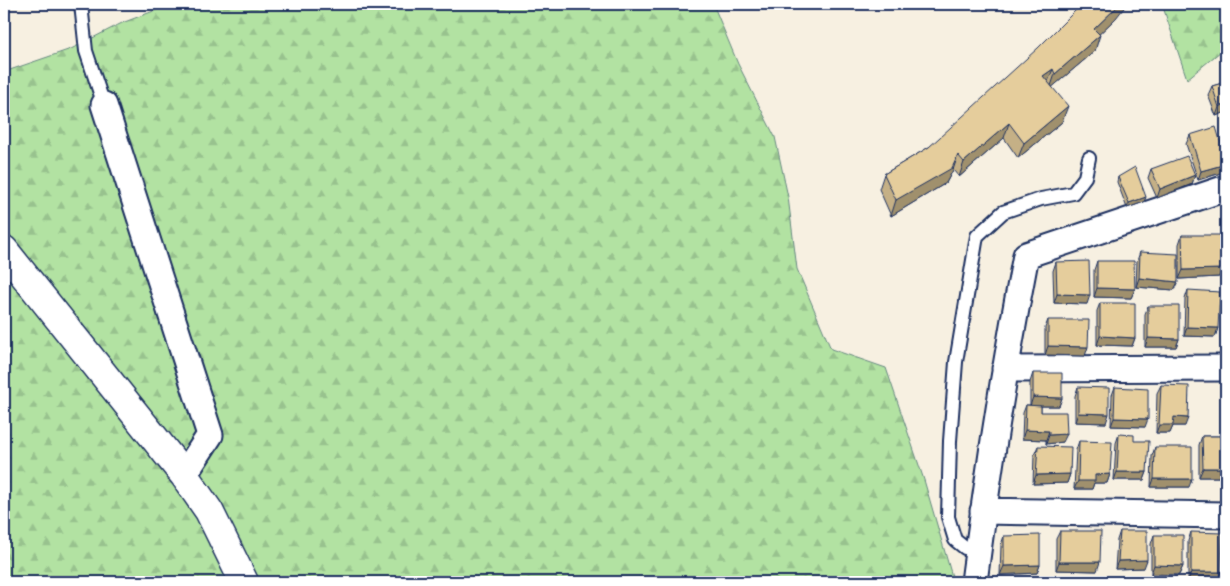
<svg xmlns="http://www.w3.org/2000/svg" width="1230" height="586" font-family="'Balsamiq Sans',sans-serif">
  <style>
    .forest { fill: url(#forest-firs); stroke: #668880 }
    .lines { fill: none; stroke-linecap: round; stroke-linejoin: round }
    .service-casing { stroke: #1b2f5e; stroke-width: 16 }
    .minor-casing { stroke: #1b2f5e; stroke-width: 29 }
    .tertiary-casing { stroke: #1b2f5e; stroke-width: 31 }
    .service { stroke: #fff; stroke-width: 12 }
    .minor { stroke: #fff; stroke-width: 25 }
    .tertiary { stroke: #fff; stroke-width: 28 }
    .wall { fill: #c5b086; stroke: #1b2f5e }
    .shaded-wall { fill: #a0906d; stroke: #1b2f5e }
    .building { fill: #e5cd9c; stroke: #1b2f5e }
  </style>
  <defs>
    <pattern id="forest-firs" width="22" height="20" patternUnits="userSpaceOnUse" patternTransform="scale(1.25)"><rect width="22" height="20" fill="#b2e2a2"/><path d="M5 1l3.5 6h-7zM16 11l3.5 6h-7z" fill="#98c28e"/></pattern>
  </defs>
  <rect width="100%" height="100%" fill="#f7f0e1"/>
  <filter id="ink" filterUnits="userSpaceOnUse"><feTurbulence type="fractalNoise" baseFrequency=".02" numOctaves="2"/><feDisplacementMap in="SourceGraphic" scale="10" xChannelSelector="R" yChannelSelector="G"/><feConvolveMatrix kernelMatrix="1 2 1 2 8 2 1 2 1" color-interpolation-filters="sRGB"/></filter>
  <g filter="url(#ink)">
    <path class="forest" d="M172 4H713L738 64 775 137 788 197 797 269 831 349 886 368 924 480 953 580V582H4V72L71 49 122 23Z
      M1162 4H1226V47L1187 79Z"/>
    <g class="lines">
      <g class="service-casing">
        <path id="service" d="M81 4 86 51 104 105
          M979 549 965 548 955 540 948 517 950 441 956 362 977 236 1003 212 1041 199 1073 193 1085 177 1089 158"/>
      </g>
      <g class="minor-casing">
        <path id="minor" d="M104 105 210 435 184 475
          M1005 369 1226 368
          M983 511 1226 515
          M974 582C988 473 1005 364 1026 255L1226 188"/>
      </g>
      <g class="tertiary-casing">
        <path id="tertiary" d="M4 250 184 475 209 511 244 582"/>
      </g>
      <use href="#service" class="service"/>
      <use href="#minor" class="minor"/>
      <use href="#tertiary" class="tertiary"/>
    </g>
    <path class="wall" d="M1116 18 1099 34 1095 51 1052 87 1062 122 1018 158 1004 138 959 177 953 170 946 183 891 216 879 189 884 174 929 147Z
      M1226 82V112L1216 116 1208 95 1212 86Z
      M1190 135 1224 172 1198 180 1186 144Z
      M1226 141V154L1224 147Z
      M1151 169 1195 175 1192 184 1157 198 1148 178Z
      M1118 177 1144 202 1127 208 1117 182Z
      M1226 209V242L1225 213Z
      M1182 235 1222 269 1219 277 1179 279V244Z
      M1140 252 1178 282 1174 290 1136 287 1137 261Z
      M1226 257V294H1223V265Z
      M1097 261 1135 289 1131 298 1094 297V270Z
      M1056 262 1087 304 1054 303 1053 271Z
      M1188 290 1218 328 1215 337 1184 336 1185 299Z
      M1100 303 1135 338 1132 346 1097 345V311Z
      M1148 306 1179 339 1176 347H1145V314Z
      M1226 315V350H1222L1223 323Z
      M1048 320 1085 356 1045 355V328Z
      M1033 373 1062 398 1059 406H1041V412L1063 442 1046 444V440L1022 439 1023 413 1026 405H1030V382Z
      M1161 385 1185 426H1173L1170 433H1156L1157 393Z
      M1078 387 1106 423 1075 422V396Z
      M1115 387 1145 427 1111 426 1112 395Z
      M1119 434 1134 441 1147 472 1144 480H1114L1116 443Z
      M1202 436H1226V477H1199V445Z
      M1079 441 1110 474 1107 483H1094L1092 489H1074L1076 450Z
      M1038 446 1070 474 1067 483 1033 484 1034 455Z
      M1155 447 1189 487H1151L1152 456Z
      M1060 531 1097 571 1056 570V539Z
      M1120 531 1144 568 1115 569 1117 540Z
      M1191 532 1217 581H1188V541Z
      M1154 535 1183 566 1179 575 1151 574V544Z
      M1004 536 1040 565 1037 573 1000 575 1001 545Z"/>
    <path class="shaded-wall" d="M1120 4H1127L1116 18 1089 44 1094 29Z
      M1100 35 1095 51 1050 89 1055 74Z
      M1053 69 1047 84 1043 76Z
      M1226 104V112L1216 116 1219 107Z
      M1068 106 1062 122 1018 158 1024 143Z
      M1009 123 1004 138 959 177 964 162Z
      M958 155 953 170 946 183 891 216 896 200Z
      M1226 164 1224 172 1198 180 1201 171Z
      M1195 175 1192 184 1157 198 1160 189Z
      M1146 197 1144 202 1127 208 1129 203Z
      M1222 269 1219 277 1179 279 1183 270Z
      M1139 278 1178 282 1174 290 1136 287Z
      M1226 286V294H1223Z
      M1097 288 1135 289 1131 298 1094 297Z
      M1057 294 1090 295 1087 304 1054 303Z
      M1187 327 1218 328 1215 337 1184 336Z
      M1100 336 1135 338 1132 346 1097 345Z
      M1148 338 1179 339 1176 347H1145Z
      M1225 341H1226V350H1222Z
      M1048 346 1088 347 1085 356 1045 355Z
      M1033 397 1062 398 1059 406H1030Z
      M1078 413 1109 414 1106 423 1075 422Z
      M1174 417 1188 418 1185 426H1173L1170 433H1156L1159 425Z
      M1114 418 1148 419 1145 427 1111 426Z
      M1025 430 1049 431 1046 440 1022 439Z
      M1067 434 1063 442 1046 444 1049 435Z
      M1203 468H1226V477H1199Z
      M1117 472H1147L1144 480H1114Z
      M1070 474 1067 483 1033 484 1036 475Z
      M1110 474 1107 483H1094L1092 489H1074L1078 481 1095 475Z
      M1154 479H1192L1189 487H1151Z
      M1147 560 1144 568 1115 569 1118 561Z
      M1059 562H1100L1097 571 1056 570Z
      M1040 565 1037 573 1000 575 1004 566Z
      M1154 565 1183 566 1179 575 1151 574Z
      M1191 572H1221L1217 581H1188Z"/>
    <path class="building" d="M1081 4H1120L1094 29 1100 35 1055 74 1053 69 1043 76 1068 106 1024 143 1009 123 964 162 958 155 952 168 896 200 884 174 929 147 1038 48 1077 9Z
      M1226 82V104L1219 107 1212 86Z
      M1216 127 1226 160V164L1201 171 1190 135Z
      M1187 156 1195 175 1160 189 1151 169Z
      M1135 167 1146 197 1129 203 1118 177Z
      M1182 235H1221L1222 269 1183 270Z
      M1140 252 1178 254V282L1139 278Z
      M1089 261 1090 295 1057 294 1056 262Z
      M1097 261H1134L1135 289 1097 288Z
      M1188 290 1220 292 1218 328 1187 327Z
      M1100 303H1135V338L1100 336Z
      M1148 306H1179V339L1148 338Z
      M1226 319V341H1225Z
      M1048 320H1089L1088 347 1048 346Z
      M1033 373H1062V398L1033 397Z
      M1161 385 1189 386 1188 418 1174 417 1173 425H1159Z
      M1078 387 1109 388V414L1078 413Z
      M1115 387 1148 389V419L1114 418Z
      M1026 405 1041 406V412H1066L1067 434 1049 435V431L1025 430Z
      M1119 434 1134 435V441H1149L1147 472H1117Z
      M1202 436H1226V468H1203Z
      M1079 441 1112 442 1110 474 1095 475V481H1078Z
      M1038 446 1071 447 1070 474 1036 475Z
      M1155 447H1192V479H1154Z
      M1060 531H1101L1100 562H1059Z
      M1120 531H1147V560L1118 561Z
      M1191 532 1222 533 1221 572H1191Z
      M1040 535V565L1004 566V536Z
      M1154 535H1183V566L1154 565Z
      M1131 576 1148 577V582H1131Z"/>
  </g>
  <rect width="1230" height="586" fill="none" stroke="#fff" stroke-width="20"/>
  <rect x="10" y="10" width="1210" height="566" fill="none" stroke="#1b2f5e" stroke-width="2" filter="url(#ink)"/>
</svg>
